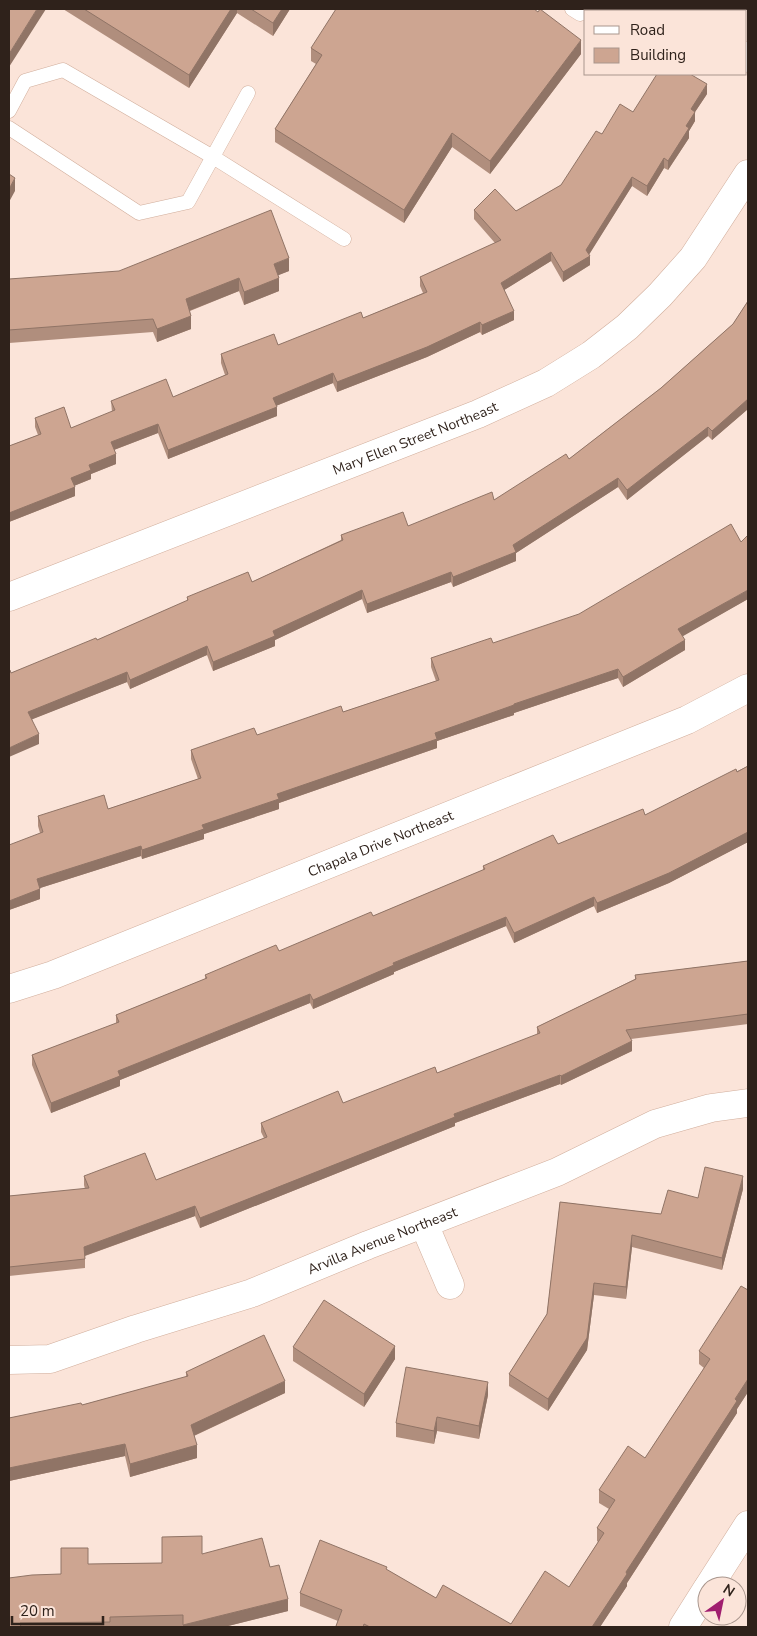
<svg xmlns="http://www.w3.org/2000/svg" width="757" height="1636" font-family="'Nunito Sans',sans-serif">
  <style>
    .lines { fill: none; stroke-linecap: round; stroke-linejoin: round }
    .lane-casing { stroke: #d1ae9c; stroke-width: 15 }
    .street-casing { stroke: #d1ae9c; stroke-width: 29 }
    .secondary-casing { stroke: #d1ae9c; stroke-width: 29 }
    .lane { stroke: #fff; stroke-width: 14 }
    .street { stroke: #fff; stroke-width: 28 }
    .secondary { stroke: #fff; stroke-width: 28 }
    .wall { fill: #b08e7d }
    .shaded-wall { fill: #907466 }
    .building { fill: #cda591; stroke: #907466 }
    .labels { text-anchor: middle; stroke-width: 4; stroke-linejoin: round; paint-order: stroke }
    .street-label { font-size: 14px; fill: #2f221b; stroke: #fbe4d9 }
  </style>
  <rect width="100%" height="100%" fill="#fbe4d9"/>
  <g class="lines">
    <g class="lane-casing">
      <path id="lane" d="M572 9 580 14
        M9 111 25 81 63 70 213 157 344 239
        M9 128 139 213 188 202 248 93"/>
    </g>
    <g class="street-casing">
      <g id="street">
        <path id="s1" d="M9 597 478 414 546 383 591 355 627 327 660 295 693 258 748 174"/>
        <path id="s2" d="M9 989 53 975 687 720 748 688"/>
        <path d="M424 1224 450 1285"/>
        <path id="s3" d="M9 1360 50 1359 136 1329 252 1293 368 1245 557 1172 655 1124 711 1108 748 1103"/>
        <path d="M709 1586 748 1525"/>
        <path d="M683 1627 707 1589"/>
      </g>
    </g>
    <g class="secondary-casing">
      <path id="secondary" d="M671 9 675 11
        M746 56 748 58"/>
    </g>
    <use href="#lane" class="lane"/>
    <use href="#street" class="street"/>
    <use href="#secondary" class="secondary"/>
  </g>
  <path class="wall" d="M63 9H290L273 36 237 13 189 88Z
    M311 48 581 54 490 174 452 147 404 223 275 142V129L316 64 311 61Z
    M707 94 695 112V121L689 131V138L668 170 664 168 647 196 632 186 589 254 590 265 563 282 551 261 504 290 514 320 482 335 480 332 427 357 337 392 333 383 276 406 277 416 168 459 158 433 114 450 116 464 91 474V479L74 486 75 496 9 522V446L38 435 35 427V418L71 428 112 412 111 401 173 397 225 375 221 363V354L278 345 363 318 423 293 420 286V277L495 243 474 219V210L516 211 561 185 602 134 633 112Z
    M289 271 278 275 279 291 244 305 239 291 190 311 191 329 157 342 153 332 9 343V279Z
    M748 301V409L712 440 708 436 627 500 618 487 516 553V561L453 587 451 582 367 613 362 599 275 640V646L213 671 207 655 130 689 127 682 32 719 39 744 11 673 97 640 187 601V597L252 582 341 540V535L408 526 494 500 569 459 661 388 733 324Z
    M748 599 682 636 685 650 623 687 618 678 514 713V715L437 741V748L279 803V809L204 834V839L142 859 141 856 40 888V899L9 910 40 833 38 826V816L108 809 198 779 191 759V750L257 735 343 712 436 681 431 667V658L493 643Z
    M748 766V842L669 883 597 913 594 906 514 943 506 926 394 972V974L313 1009 310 1003 120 1080V1086L51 1113 32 1065V1055L116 1024V1015L205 979V975L279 951 373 916 483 870V866L558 844 645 815Z
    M748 961V1024L631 1039 632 1051 561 1085 560 1084 455 1123V1126L200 1228 195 1216 85 1256V1268L9 1276V1196L85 1189 84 1185V1176L156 1180 264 1138 261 1132V1123L343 1103 437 1073 537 1035V1027L635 979V975Z
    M743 1189 722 1270 632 1247 626 1299 594 1295 587 1350 548 1411 509 1386V1374L547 1314 560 1202 661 1214 698 1198Z
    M748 1290V1392L737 1409V1413L627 1583V1586L600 1627H336L338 1621 300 1606V1593L387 1570 436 1598 511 1624 569 1587 598 1542 597 1541V1528L609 1509 599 1503V1490L645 1458 704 1368 699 1364V1351Z
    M293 1347 395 1359 364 1407 293 1361Z
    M186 1372 285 1393 194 1436 197 1458 130 1477 125 1456 9 1481V1418L82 1405 186 1377Z
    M488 1395 479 1439 437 1431 434 1444 396 1437V1423Z
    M202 1554 270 1567 288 1611 224 1627H9L61 1574 88 1564 162 1563Z"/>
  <path class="shaded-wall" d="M37 9H46L9 67V54Z
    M231 9H237V13L189 88V75Z
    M282 9H290L273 36V23Z
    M581 40V54L490 174V161Z
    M707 84V94L693 115 695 112V121L689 131V138L668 170V161L686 126 691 109Z
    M452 133V147L404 223V210Z
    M664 158V168L647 196V186Z
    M632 177V186L587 258 590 256V265L563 282V272L586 250Z
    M15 178V191L9 202V189Z
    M551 252V261L501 292V283Z
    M289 258V271L274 277V264Z
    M239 278V291L186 312V299Z
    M279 278V291L244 305V292Z
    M514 311V320L482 335V325Z
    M191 316V329L157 342V329Z
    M480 322V332L427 357 337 392V382Z
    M333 373V383L273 407V398Z
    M748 399V409L712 440V431Z
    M277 407V416L168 459V450Z
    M158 424V433L111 451V442Z
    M708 427V436L627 500V490Z
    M116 454V464L91 474V479L71 487V478L89 465Z
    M618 478V487L516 553V561L453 587V577L513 545Z
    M75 487V496L9 522V513Z
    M451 572V582L367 613V604Z
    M362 590V599L275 640V646L213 671V662L273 631Z
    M748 590V599L678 639V629Z
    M685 640V650L623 687V677Z
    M207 646V655L130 689V680Z
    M618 669V678L514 713V715L437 741V748L279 803V809L204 834V839L142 859V850L277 794 435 733 514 704Z
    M127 672V682L28 721V712Z
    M39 734V744L9 757V748Z
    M748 832V842L669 883 597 913V903Z
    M141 846V856L37 889V879Z
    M40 889V899L9 910V901Z
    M594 897V906L514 943V933Z
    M506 917V926L394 972V974L313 1009V1000L393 963Z
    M310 994V1003L120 1080V1086L51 1113V1103L118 1071Z
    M632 1041V1051L561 1085V1076Z
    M560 1075V1084L455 1123V1126L200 1228V1218L454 1114Z
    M743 1176V1189L722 1270V1258Z
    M195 1206V1216L84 1256V1247Z
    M632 1235V1247L626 1299V1287Z
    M594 1283V1295L587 1350 548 1411V1399Z
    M395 1346V1359L364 1407V1394Z
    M748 1379V1392L737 1409V1413L627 1583V1586L600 1627H592L626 1572Z
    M285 1381V1393L191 1437V1425Z
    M488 1382V1395L479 1439V1426Z
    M437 1417V1431L434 1444V1431Z
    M125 1444V1456L9 1481V1468Z
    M197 1445V1458L130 1477V1464Z
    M288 1599V1611L224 1627H183V1625Z"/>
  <path class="building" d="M9 9H37L9 54Z
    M84 9H231L189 75Z
    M251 9H282L273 23Z
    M336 9H534L538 12 540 9 581 40 490 161 452 133 404 210 275 129 322 55 311 48Z
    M657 74H690L707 84 691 109 695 112 686 126 689 128 668 161 664 158 647 186 632 177 586 250 590 256 563 272 551 252 501 283 514 311 482 325 480 322 427 347 337 382 333 373 273 398 277 407 168 450 158 424 111 442 116 454 89 465 91 470 71 478 75 487 9 513V446L41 434 35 418 64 407 71 428 115 410 111 401 166 379 173 397 228 374 221 354 274 334 278 345 361 312 363 318 427 292 420 277 501 240 474 210 495 189 516 211 561 185 596 131 602 134 620 104 633 112Z
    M9 174 15 178 9 189Z
    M271 210 289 258 274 264 279 278 244 292 239 278 186 299 191 316 157 329 153 319 9 330V279L119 271Z
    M748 301V399L712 431 708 427 627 490 618 478 513 545 516 552 453 577 451 572 367 604 362 590 273 631 275 636 213 662 207 646 130 680 127 672 28 712 39 734 9 748V671L10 670 11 673 96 638 97 640 188 600 187 597 248 572 252 582 343 540 341 535 403 512 408 526 492 492 494 500 566 454 569 459 661 388 733 324Z
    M731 524 741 542 748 535V590L678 629 685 640 623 677 618 669 514 704V705L435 733 437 739 277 794 279 799 202 825 204 829 142 850 141 846 37 879 40 889 9 901V845L43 832 38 816 104 795 108 809 201 778 191 750 254 728 257 735 341 706 343 712 439 680 431 658 491 638 493 643 579 614Z
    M748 766V832L669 873 597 903 594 897 514 933 506 917 393 963 394 965 313 1000 310 994 118 1071 120 1076 51 1103 32 1055 119 1022 116 1015 207 978 205 975 276 945 279 951 371 912 373 916 485 869 483 866 553 835 558 844 643 809 645 815 736 769 737 772Z
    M748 961V1014L626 1030 632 1041 561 1076 560 1075 454 1114 455 1117 200 1218 195 1206 84 1247 85 1259 9 1267V1196L89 1188 84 1176 145 1153 156 1180 267 1137 261 1123 338 1091 343 1103 435 1067 437 1073 540 1033 537 1027 636 979 635 975Z
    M705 1167 743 1176 722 1258 632 1235 626 1287 594 1283 587 1338 548 1399 509 1374 547 1314 560 1202 661 1214 668 1190 698 1198Z
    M741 1286 748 1290V1379L735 1399 737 1401 626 1572 627 1574 592 1627H370L364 1624 363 1627H338L336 1626 342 1610 300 1593 320 1540 387 1567 386 1569 436 1598 443 1585 511 1624 545 1571 569 1587 604 1533 597 1528 615 1500 599 1490 628 1446 645 1458 710 1359 699 1351Z
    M324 1300 395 1346 364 1394 293 1347Z
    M264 1335 285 1381 191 1425 197 1445 130 1464 125 1444 9 1468V1418L81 1403 82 1405 188 1376 186 1372Z
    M406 1367 488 1382 479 1426 437 1417 434 1431 396 1423Z
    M202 1536V1554L262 1538 270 1567 279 1565 288 1599 183 1625V1615L110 1617V1622L20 1623 21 1627H9V1578L32 1575 61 1574V1548H88V1564L162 1563V1537Z"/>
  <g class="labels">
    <g class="street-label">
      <text dy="5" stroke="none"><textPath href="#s1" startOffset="436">Mary Ellen Street Northeast</textPath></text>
      <text dy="5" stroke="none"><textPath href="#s2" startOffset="399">Chapala Drive Northeast</textPath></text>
      <text dy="5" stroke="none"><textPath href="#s3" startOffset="394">Arvilla Avenue Northeast</textPath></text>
    </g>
  </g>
  <rect width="757" height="1636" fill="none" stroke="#2f221b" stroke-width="20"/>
  <rect x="584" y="10" width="162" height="65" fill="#fbe4d9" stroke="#a9968d"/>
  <rect x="594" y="26" width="25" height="8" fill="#ffffff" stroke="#a9968d"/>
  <text x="630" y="35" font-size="15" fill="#2f221b">Road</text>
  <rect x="594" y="48" width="25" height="15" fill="#cda591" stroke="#a9968d"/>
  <text x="630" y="60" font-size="15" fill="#2f221b">Building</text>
  <g transform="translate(722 1601) rotate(33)"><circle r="24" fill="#fbe4d9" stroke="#a9968d"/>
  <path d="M0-4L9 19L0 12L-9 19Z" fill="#a01e6f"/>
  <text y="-8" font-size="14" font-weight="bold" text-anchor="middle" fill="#2f221b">N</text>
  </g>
  <path d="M12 1616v8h91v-8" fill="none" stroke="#2f221b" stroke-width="2.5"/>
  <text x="20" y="1616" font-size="15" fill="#2f221b" stroke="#fbe4d9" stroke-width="4" paint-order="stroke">20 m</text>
</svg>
